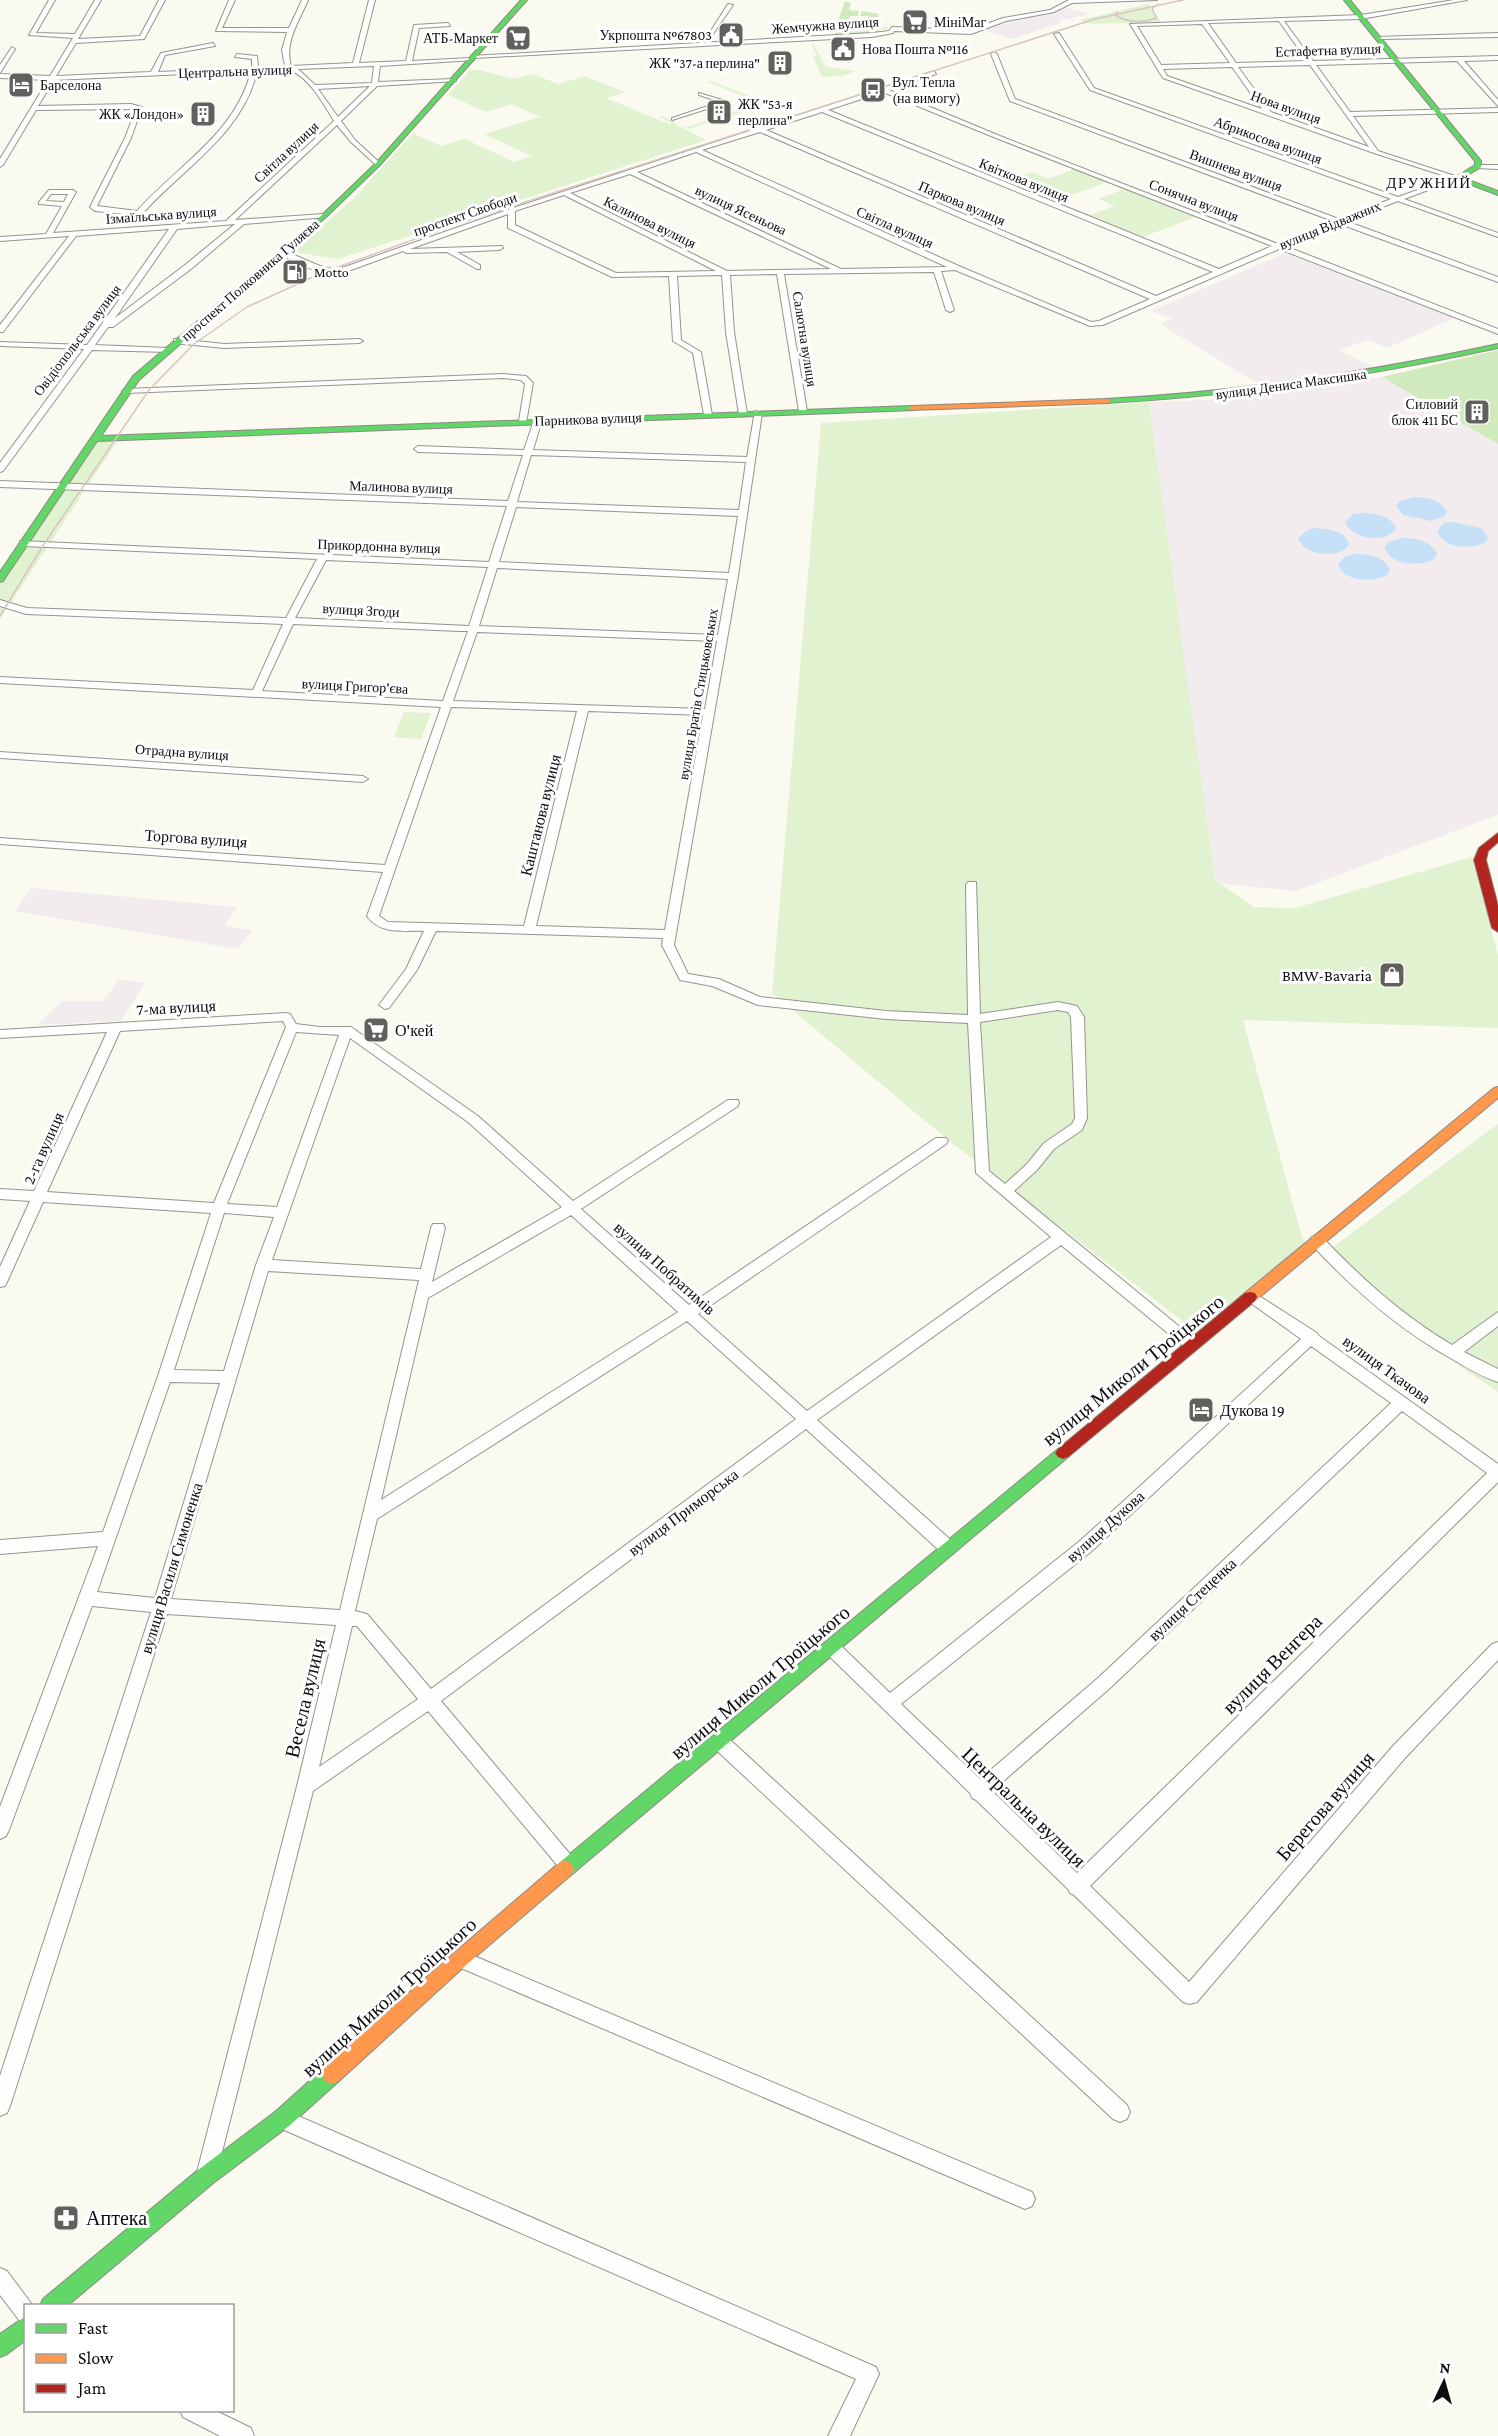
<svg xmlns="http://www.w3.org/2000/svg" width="1498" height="2436" font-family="'Crimson Pro',serif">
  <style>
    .industrial { fill: #f3ecee }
    .green { fill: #e1f2d0 }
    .forest { fill: #d0eabd }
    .water { fill: #c6e1f7 }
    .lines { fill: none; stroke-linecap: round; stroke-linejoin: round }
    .street-casing { stroke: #949490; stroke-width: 2 }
    .fast-casing { stroke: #8b8a86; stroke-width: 2 }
    .slow-casing { stroke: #8b8a86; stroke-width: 2 }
    .jam-casing { stroke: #8b8a86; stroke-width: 2 }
    .street { fill: #fefefd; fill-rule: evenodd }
    .fast { fill: #63d668; fill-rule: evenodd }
    .slow { fill: #ff974d; fill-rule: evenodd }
    .jam { fill: #b3261e; fill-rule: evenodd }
    .tram { stroke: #d8c5c2; stroke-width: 1.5 }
    .labels { text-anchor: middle; stroke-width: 6; stroke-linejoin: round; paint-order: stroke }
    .far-poi-label { font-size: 14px; fill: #0d0d0d; stroke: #fff; text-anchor: start }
    .far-street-label { font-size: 14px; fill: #0d0d0d; stroke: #fff }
    .far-neighbourhood-label { font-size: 15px; letter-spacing: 1.5px; fill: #0d0d0d; stroke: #fff }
    .street-label { font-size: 16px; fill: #0d0d0d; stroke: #fff }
    .poi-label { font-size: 16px; fill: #0d0d0d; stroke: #fff; text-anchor: start }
    .near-street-label { font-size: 20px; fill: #0d0d0d; stroke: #fff }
    .near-poi-label { font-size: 20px; fill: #0d0d0d; stroke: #fff; text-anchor: start }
  </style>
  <rect width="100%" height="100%" fill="#fbfaf1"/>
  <path class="industrial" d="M1068 8 1089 14 1059 21 1061 23 1012 39 981 29 1009 20 1042 15Z
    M1285 253 1454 318 1387 348 1369 340 1338 350 1377 369 1263 387 1160 324 1172 318 1151 311Z
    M1382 377 1498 444V815L1296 891 1223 884 1214 880 1149 402 1209 400Z
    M31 888 237 907 225 925 252 931 237 949 15 911Z
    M119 979 145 983 121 1021 37 1025 62 1001H103Z"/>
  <path class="green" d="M1148 4 1161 22 1090 24 1080 20Z
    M836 24H848L843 32H855L856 28H852L853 24 888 27V29H881L880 33 834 36Z
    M811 44 814 45 826 67 856 71 842 76 822 77 813 56H817Z
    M470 70H480L514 79 533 74 558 84 585 76 625 92 606 98 669 124 672 123 659 117 662 116 677 122 673 123 706 140 338 259 292 252 353 199 413 133 441 146 465 139 514 162 532 156 484 134 540 117 512 104 486 112 448 95Z
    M711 81 767 103 768 104 689 129 675 123 687 127 761 103 708 82Z
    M1007 168 1023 175 1031 172 1048 179 1074 169 1107 182 1055 201 988 174Z
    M1124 189 1195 217 1143 237 1090 215 1115 206 1098 199Z
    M1149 402 1215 880 1254 907 1295 908 1472 857 1498 955V1028L1243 1020 1300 1230 1306 1246 1203 1337 948 1140 772 993 821 423Z
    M118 440 0 619V585L96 441Z
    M404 712 431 713 421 739 394 737Z
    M1498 1124V1392L1460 1366 1325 1253Z"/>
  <path class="forest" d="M845 1 851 3 849 10 859 11 858 16H850L849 19 867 20 868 16H860L862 11 879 14 877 22 838 21Z
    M1498 350V444L1382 377Z"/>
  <path class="water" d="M1412 497C1426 497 1441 499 1447 512L1445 516 1431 521 1403 515 1396 506 1399 502Z
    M1362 513C1375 513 1390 515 1396 528 1387 545 1351 539 1345 522L1353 514Z
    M1453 522 1481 528 1488 538 1486 542C1472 550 1443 549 1437 531L1444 523Z
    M1315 528C1328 529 1345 530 1349 544 1341 561 1303 555 1298 538L1307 530Z
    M1401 538C1414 538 1431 540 1437 554L1434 559C1420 567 1391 566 1385 548L1387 543Z
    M1355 554C1368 554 1385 556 1390 570L1387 575C1373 583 1343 582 1338 564L1346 556Z"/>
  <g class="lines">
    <g class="street-casing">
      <path id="street" d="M49 0H55L36 33 75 34 95 0H101L78 39 140 36 159 0H165L144 39 76 43 56 76 151 72 161 53 213 43 215 46 165 55 158 72 252 68V59L235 57 237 54 257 56 258 67 285 66 282 50 287 32 216 31 229 0H235L222 28H289L302 0H308C299 22 284 42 291 66L353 63 369 0H375L359 63 406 61 414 25 448 23 450 26 419 28 412 61 471 58 474 60 380 66 378 82 453 79 456 81 377 86 341 121 355 140 380 163V165H376L351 142 337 125 235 220 324 214 326 215V217L244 224 191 269 113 327H108L95 345 168 348 172 350 168 352 92 350 3 471 0 472V463L84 349 0 346V342L87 345 169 229 76 236 3 332H0V325L69 236 0 241V237L46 234 62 206 39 204V202L49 190H73L76 192 53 233 226 221 334 121C325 106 308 76 291 71 281 68 267 71 257 71 243 134 183 168 143 213L142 221H138L136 215 95 211 90 207 125 138 136 109 36 110 3 165 0 167V159L48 80 0 78V74L50 76 73 38 29 35ZM374 66 372 83 315 85 298 69ZM251 71C236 133 177 166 137 211L97 206 131 138 142 107 131 104 38 106 54 80ZM370 86 338 117 318 89ZM51 194H68L64 202 46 201ZM235 224 185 265 115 318 177 229Z
        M1069 0H1157L1072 3 1054 12 1006 21 971 34 894 31 893 33 872 37 474 58 471 56 872 33 889 31 892 27 970 30 1003 18 1050 10Z
        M1454 0H1467L1361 19 1284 21 1313 61 1498 56V60L1464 61 1498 100V106L1457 61 1316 65 1350 112 1498 108V112L1353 116 1378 151 1461 178 1404 199 1498 233V237L1398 201 1346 221 1498 277V282L1340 224 1285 246 1498 329V334L1279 249 1103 325 1090 326 955 270 941 271 954 310 950 312 946 310 934 272 784 274 807 411 803 413 799 411 777 274 730 275 734 332 747 414 743 416 739 414 726 332 722 275 677 276 681 340 701 352 712 415 708 417 704 415 693 353 673 341 669 276 612 277 508 228V214L410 249 502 246 503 248 499 250 457 252 480 265V269H477L447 252 406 253 403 251 340 274C321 276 294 262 278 253L285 251 320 266 336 270 510 209 934 71 936 74 889 90 1000 136 1278 244 1333 221 1010 101 991 54 994 52 997 54 1015 99 1339 219 1391 199 1090 90 1054 34 1059 33 1094 88 1398 197 1451 178 1374 153 1163 78 1130 24 1361 15ZM1279 21 1307 61 1236 63 1208 23ZM1202 24 1230 63 1161 65 1137 26ZM1310 65 1369 147 1271 112 1238 67ZM1232 67 1262 109 1167 76 1163 69ZM883 92 996 138 1272 246 1219 269 828 110ZM822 112 1213 272 1156 296 766 130ZM760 132 1150 299 1099 321 1091 322 961 267 702 150ZM696 152 947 267 841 269 637 172ZM630 174 831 269 727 271 570 193ZM564 195 716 271 616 273 515 225V211Z
        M728 4 733 5 711 37H707Z
        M1498 33V37L1379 39 1376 37Z
        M12 47 15 49 0 73V65Z
        M699 93 729 102 672 120V118L720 102 699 95Z
        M1478 165H1498V169L1476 168Z
        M177 339 224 344 359 339 363 341 359 343 224 348 174 343V339Z
        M503 374 526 376 533 383 526 423 519 421 525 384 521 380 503 378 126 393 122 391 126 389Z
        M755 411 762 413 738 576 674 945 688 974 719 979 760 997 886 1011 968 1015 966 885 968 882H976L980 1014 1058 1002 1077 1006 1084 1017 1087 1118 1082 1130 1054 1149 1037 1170 1014 1191 1197 1341 1199 1345 1197 1349H1187L1061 1245 817 1420 954 1543 956 1548 954 1553 948 1555 942 1553 806 1429 441 1701 575 1860 578 1866 575 1872 569 1875 563 1872 428 1711 313 1791 217 2172 214 2179 207 2182 200 2179 197 2172 297 1786 336 1625 167 1614 10 2106 7 2113 0 2116V2076L151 1612 92 1606 9 1830 6 1836 0 1839V1807L98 1546 0 1554V1540L103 1532 158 1376 211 1213 43 1202 7 1282 5 1286 0 1287V1267L30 1201 0 1199V1189L34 1191 107 1032 0 1038V1030L286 1013 290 1014 296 1024 319 1027H351L478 1116 573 1201 728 1100H738L739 1103 738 1106 581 1209 689 1305 936 1138H946L948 1141 946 1144 698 1314 807 1411 1051 1237 976 1173 968 1023 886 1019 758 1005 712 986 680 980 662 945 663 938 436 931 417 970 389 1008 385 1009 379 1005 406 969 424 931C404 930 380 935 367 916L383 872 0 844V838L385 865 441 707 0 683V677L253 690 283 624 26 614 0 606V600L27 608 286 618 317 559 23 546 20 545V541L489 562 507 506 0 487V481L508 501 523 455 418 452 414 449 418 446 524 450 534 420 538 417 542 420 533 450 747 457ZM531 455 746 462 739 510 517 502ZM516 507 738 516 729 573 499 562ZM326 560 488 567 469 626 295 618ZM497 568 728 579 718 635 479 626ZM293 624 460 631H468L443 701 262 691ZM477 632 717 641 705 709 453 701ZM451 707 577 711 524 926 388 922 379 916ZM588 711 703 715 665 930 536 926ZM1058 1010 1068 1012 1071 1017 1075 1118 1072 1124 1044 1143 1027 1164 1005 1184 989 1171 980 1022ZM283 1021 286 1027 214 1203 47 1192 120 1031ZM296 1032 339 1035 277 1207 227 1204ZM350 1038 468 1122 562 1207 432 1282 445 1228 443 1224H433L431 1228 421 1269 272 1260ZM224 1213 274 1217 256 1265 224 1371 174 1370ZM571 1215 678 1312 381 1500 428 1298ZM268 1271 419 1280 340 1610 171 1599ZM687 1321 796 1419 431 1689 367 1614 355 1611 377 1519ZM170 1382 220 1383 155 1598 97 1592ZM352 1626H357L418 1699 319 1767Z
        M0 752 363 776 368 779 363 782 0 758Z
        M1317 1236 1322 1237C1362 1279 1402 1315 1452 1345L1498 1312V1326L1464 1352 1498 1369V1382C1482 1377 1467 1368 1452 1359 1398 1329 1354 1290 1312 1245L1310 1241 1312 1237Z
        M1253 1292 1317 1333 1319 1336 1498 1464V1482L1090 1886 1189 1982 1393 1746 1492 1644 1498 1642V1660L1405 1758 1197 2002 1190 2004 1183 2002 1074 1895 1070 1893 1068 1889 976 1800 972 1798 970 1793 826 1653 824 1648 826 1643 832 1641 838 1643 890 1693 1081 1540 1301 1339 1248 1301 1246 1297 1248 1293ZM1311 1346 1391 1403 1098 1678 980 1779 901 1704 1093 1550ZM1402 1411 1487 1473 1077 1873 992 1791 1110 1688Z
        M720 1734 726 1736 1127 2105 1130 2112 1127 2119 1120 2122 1113 2119 714 1748 712 1742 714 1736Z
        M460 1950 1032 2192 1035 2199 1032 2206 1025 2209 1018 2206 454 1965 451 1959 454 1953Z
        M282 2109 876 2367 879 2374 850 2436H828L856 2379 275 2126 272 2119 275 2112Z
        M0 2268 7 2271 33 2306H26V2323L19 2320 0 2295Z
        M180 2410H214L251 2428 254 2436H220L183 2417Z"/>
    </g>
    <g class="fast-casing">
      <path id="fast" d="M521 0H527L380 165 326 217 139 380 101 436 912 406H915V410L97 441 3 581 0 582V572L133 376 322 215 376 163Z
        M1344 0H1350L1481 161V167L1463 178 1498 191V195L1456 179V177L1475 165V161Z
        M1498 344V348C1368 376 1239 396 1106 403L1102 401 1106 399C1239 392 1368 372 1498 344Z
        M1063 1447 1068 1449 1071 1453 1068 1457 571 1875 565 1878 559 1875 556 1869 559 1863 1058 1449Z
        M332 2064 339 2067 342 2074 339 2081 289 2126 212 2184 67 2306H40L43 2299 198 2170 275 2112 325 2067Z
        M26 2316V2340L7 2354 0 2357V2334Z"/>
    </g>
    <g class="slow-casing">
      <path id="slow" d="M1106 399H1109V403L912 410 908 408 912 406Z
        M1498 1087V1098L1255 1301H1245L1243 1297 1245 1293 1494 1088Z
        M565 1860 571 1863 574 1869 571 1875 466 1965 339 2081 332 2084 325 2081 322 2074 325 2067 454 1953 559 1863Z"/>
    </g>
    <g class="jam-casing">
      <path id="jam" d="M1498 833V842L1488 851 1486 860 1498 906V932L1492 928 1474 860 1479 848Z
        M1250 1292 1255 1293 1257 1297 1255 1301 1068 1457 1063 1459 1058 1457 1055 1453 1058 1449 1245 1293Z"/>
    </g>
    <use href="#street" class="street"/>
    <use href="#fast" class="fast"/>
    <use href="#slow" class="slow"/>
    <use href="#jam" class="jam"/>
    <path class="tram" d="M1117 12 1115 15C1128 23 1143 23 1157 18L1152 9 1158 4
      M0 616 44 544 149 390 194 344 247 307 324 272 463 222 1095 19 1183 0"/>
  </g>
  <defs>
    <g id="supermarket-square" transform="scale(1.35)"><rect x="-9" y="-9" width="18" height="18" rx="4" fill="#60605d" stroke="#fff"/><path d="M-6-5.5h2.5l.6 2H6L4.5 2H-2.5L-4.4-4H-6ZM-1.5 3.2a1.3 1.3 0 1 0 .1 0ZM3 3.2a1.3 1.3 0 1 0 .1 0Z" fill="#fff"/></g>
    <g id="civic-square" transform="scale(1.35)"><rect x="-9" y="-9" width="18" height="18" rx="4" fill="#60605d" stroke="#fff"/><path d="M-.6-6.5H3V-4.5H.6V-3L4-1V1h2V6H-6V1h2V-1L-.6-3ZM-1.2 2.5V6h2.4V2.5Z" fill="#fff"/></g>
    <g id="building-square" transform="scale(1.35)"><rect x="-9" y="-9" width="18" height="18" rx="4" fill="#60605d" stroke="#fff"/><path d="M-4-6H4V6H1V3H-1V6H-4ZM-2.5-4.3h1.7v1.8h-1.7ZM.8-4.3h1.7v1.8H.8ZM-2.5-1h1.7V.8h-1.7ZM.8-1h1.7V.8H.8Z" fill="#fff"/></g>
    <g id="hotel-square" transform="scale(1.35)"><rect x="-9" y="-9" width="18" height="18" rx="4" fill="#60605d" stroke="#fff"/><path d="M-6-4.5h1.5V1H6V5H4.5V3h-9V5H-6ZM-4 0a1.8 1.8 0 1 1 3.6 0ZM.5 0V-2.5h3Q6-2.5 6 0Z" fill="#fff"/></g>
    <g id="bus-square" transform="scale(1.35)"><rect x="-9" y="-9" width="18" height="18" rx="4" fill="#60605d" stroke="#fff"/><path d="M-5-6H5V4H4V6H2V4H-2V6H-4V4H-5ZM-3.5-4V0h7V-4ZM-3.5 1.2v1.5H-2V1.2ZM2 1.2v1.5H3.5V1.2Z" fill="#fff"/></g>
    <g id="fuel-square" transform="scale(1.35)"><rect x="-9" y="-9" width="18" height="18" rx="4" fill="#60605d" stroke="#fff"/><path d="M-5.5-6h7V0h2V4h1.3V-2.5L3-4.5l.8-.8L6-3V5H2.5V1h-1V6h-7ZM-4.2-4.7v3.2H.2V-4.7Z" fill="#fff"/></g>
    <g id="shop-square" transform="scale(1.35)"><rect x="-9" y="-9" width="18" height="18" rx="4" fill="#60605d" stroke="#fff"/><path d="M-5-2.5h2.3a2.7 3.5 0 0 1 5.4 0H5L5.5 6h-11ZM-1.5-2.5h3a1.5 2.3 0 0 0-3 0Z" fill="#fff"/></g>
    <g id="pharmacy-square" transform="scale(1.35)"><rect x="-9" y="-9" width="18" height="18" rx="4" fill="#60605d" stroke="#fff"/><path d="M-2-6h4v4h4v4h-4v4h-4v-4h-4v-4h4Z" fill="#fff"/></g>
  </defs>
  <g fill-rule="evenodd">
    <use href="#supermarket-square" x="915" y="22"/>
    <use href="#civic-square" x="731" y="35"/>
    <use href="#supermarket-square" x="518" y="38"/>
    <use href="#civic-square" x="843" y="49"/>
    <use href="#building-square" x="780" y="63"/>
    <use href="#hotel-square" x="21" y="85"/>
    <use href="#bus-square" x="873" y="90"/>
    <use href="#building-square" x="719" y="112"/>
    <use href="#building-square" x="203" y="114"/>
    <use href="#fuel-square" x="295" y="272"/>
    <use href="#building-square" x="1477" y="412"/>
    <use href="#shop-square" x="1392" y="975"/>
    <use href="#supermarket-square" x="376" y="1030"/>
    <use href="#hotel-square" x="1201" y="1410"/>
    <use href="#pharmacy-square" x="66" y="2218"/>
  </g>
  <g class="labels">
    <g class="far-poi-label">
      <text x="934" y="27">МініМаг</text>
      <text x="712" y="40" text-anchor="end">Укрпошта №67803</text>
      <text x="498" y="43" text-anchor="end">АТБ-Маркет</text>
      <text x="862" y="54">Нова Пошта №116</text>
      <text x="760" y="68" text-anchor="end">ЖК "37-а перлина"</text>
      <text x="892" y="87">Вул. Тепла<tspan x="892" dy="16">(на вимогу)</tspan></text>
      <text x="40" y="90">Барселона</text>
      <text x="738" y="109">ЖК "53-я<tspan x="738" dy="16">перлина"</tspan></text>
      <text x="184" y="119" text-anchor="end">ЖК «Лондон»</text>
      <text x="314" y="277">Motto</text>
      <text x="1458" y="409" text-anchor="end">Силовий<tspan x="1458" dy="16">блок 411 БС</tspan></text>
    </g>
    <g class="far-street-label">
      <text transform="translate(825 25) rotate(-4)" y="5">Жемчужна вулиця</text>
      <text transform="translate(1328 50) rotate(-2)" y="5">Естафетна вулиця</text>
      <text transform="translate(235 71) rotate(-2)" y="5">Центральна вулиця</text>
      <text transform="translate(1286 107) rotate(20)" y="5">Нова вулиця</text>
      <text transform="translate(1268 140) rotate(20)" y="5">Абрикосова вулиця</text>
      <text transform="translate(286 152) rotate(-43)" y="5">Світла вулиця</text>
      <text transform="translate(1236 170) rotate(20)" y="5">Вишнева вулиця</text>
      <text transform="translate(1024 180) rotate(22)" y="5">Квіткова вулиця</text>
      <text transform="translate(1194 200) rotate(21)" y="5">Сонячна вулиця</text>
      <text transform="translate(962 203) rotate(23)" y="5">Паркова вулиця</text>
      <text transform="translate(741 210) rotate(25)" y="5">вулиця Ясеньова</text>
      <text transform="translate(465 214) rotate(-19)" y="5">проспект Свободи</text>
      <text transform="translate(161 215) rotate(-4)" y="5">Ізмаїльська вулиця</text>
      <text transform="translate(650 222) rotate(26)" y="5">Калинова вулиця</text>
      <text transform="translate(1330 225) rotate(-22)" y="5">вулиця Відважних</text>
      <text transform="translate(895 227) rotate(24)" y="5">Світла вулиця</text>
      <text transform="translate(250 280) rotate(-41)" y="5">проспект Полковника Гуляєва</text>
      <text transform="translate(805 339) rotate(81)" y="5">Салютна вулиця</text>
      <text transform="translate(77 340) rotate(-53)" y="5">Овідіопольська вулиця</text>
      <text transform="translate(1291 384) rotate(-8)" y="5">вулиця Дениса Максишка</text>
      <text transform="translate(588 419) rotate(-2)" y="5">Парникова вулиця</text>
      <text transform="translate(401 487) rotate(2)" y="5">Малинова вулиця</text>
      <text transform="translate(379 546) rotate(2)" y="5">Прикордонна вулиця</text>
      <text transform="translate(361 610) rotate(3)" y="5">вулиця Згоди</text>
      <text transform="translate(355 686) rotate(3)" y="5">вулиця Григор'єва</text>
      <text transform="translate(698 694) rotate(-80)" y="5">вулиця Братів Стицьковських</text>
      <text transform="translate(182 752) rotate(4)" y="5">Отрадна вулиця</text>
    </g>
    <g class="far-neighbourhood-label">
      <text x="1429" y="188">ДРУЖНИЙ</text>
    </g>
    <g class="street-label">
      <text transform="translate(540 815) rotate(-76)" y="6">Каштанова вулиця</text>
      <text transform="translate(196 838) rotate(4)" y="6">Торгова вулиця</text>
      <text transform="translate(176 1007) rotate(-3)" y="6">7-ма вулиця</text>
      <text transform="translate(43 1148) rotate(-66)" y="6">2-га вулиця</text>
      <text transform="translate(665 1268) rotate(42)" y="6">вулиця Побратимів</text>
      <text transform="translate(1387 1369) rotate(36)" y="6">вулиця Ткачова</text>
      <text transform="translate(683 1512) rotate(-37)" y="6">вулиця Приморська</text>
      <text transform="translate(1105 1526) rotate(-42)" y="6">вулиця Дукова</text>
      <text transform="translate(171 1568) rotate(-73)" y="6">вулиця Василя Симоненка</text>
      <text transform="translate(1192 1599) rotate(-43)" y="6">вулиця Стеценка</text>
    </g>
    <g class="poi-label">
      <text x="1372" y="981" text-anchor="end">BMW-Bavaria</text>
      <text x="395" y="1036">О'кей</text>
      <text x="1220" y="1416">Дукова 19</text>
    </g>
    <g class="near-street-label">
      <text transform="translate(1133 1370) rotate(-39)" y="7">вулиця Миколи Троїцького</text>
      <text transform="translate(1272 1664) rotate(-45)" y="7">вулиця Венгера</text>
      <text transform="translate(760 1682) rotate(-40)" y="7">вулиця Миколи Троїцького</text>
      <text transform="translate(305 1698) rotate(-77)" y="7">Весела вулиця</text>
      <text transform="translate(1325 1806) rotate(-49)" y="7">Берегова вулиця</text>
      <text transform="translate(1024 1807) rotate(44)" y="7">Центральна вулиця</text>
      <text transform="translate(389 1997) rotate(-42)" y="7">вулиця Миколи Троїцького</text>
    </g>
    <g class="near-poi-label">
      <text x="86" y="2225">Аптека</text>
    </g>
  </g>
  <rect x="24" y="2304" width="210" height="108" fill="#ffffff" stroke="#9e9e9e" stroke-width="1.5"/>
  <rect x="36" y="2324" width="30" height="9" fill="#63d668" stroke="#9e9e9e" stroke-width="1.5"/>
  <text x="78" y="2334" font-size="18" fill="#0d0d0d">Fast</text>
  <rect x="36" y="2354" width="30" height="9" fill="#ff974d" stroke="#9e9e9e" stroke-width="1.5"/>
  <text x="78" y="2364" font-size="18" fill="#0d0d0d">Slow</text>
  <rect x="36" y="2384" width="30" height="9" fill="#b3261e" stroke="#9e9e9e" stroke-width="1.5"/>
  <text x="78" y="2394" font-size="18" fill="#0d0d0d">Jam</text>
  <g transform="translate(1444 2382) rotate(5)" stroke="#ffffff" stroke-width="4.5" paint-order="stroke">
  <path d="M0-4.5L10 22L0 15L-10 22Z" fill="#0d0d0d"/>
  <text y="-9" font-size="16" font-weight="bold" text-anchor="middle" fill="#0d0d0d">N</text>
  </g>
</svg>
